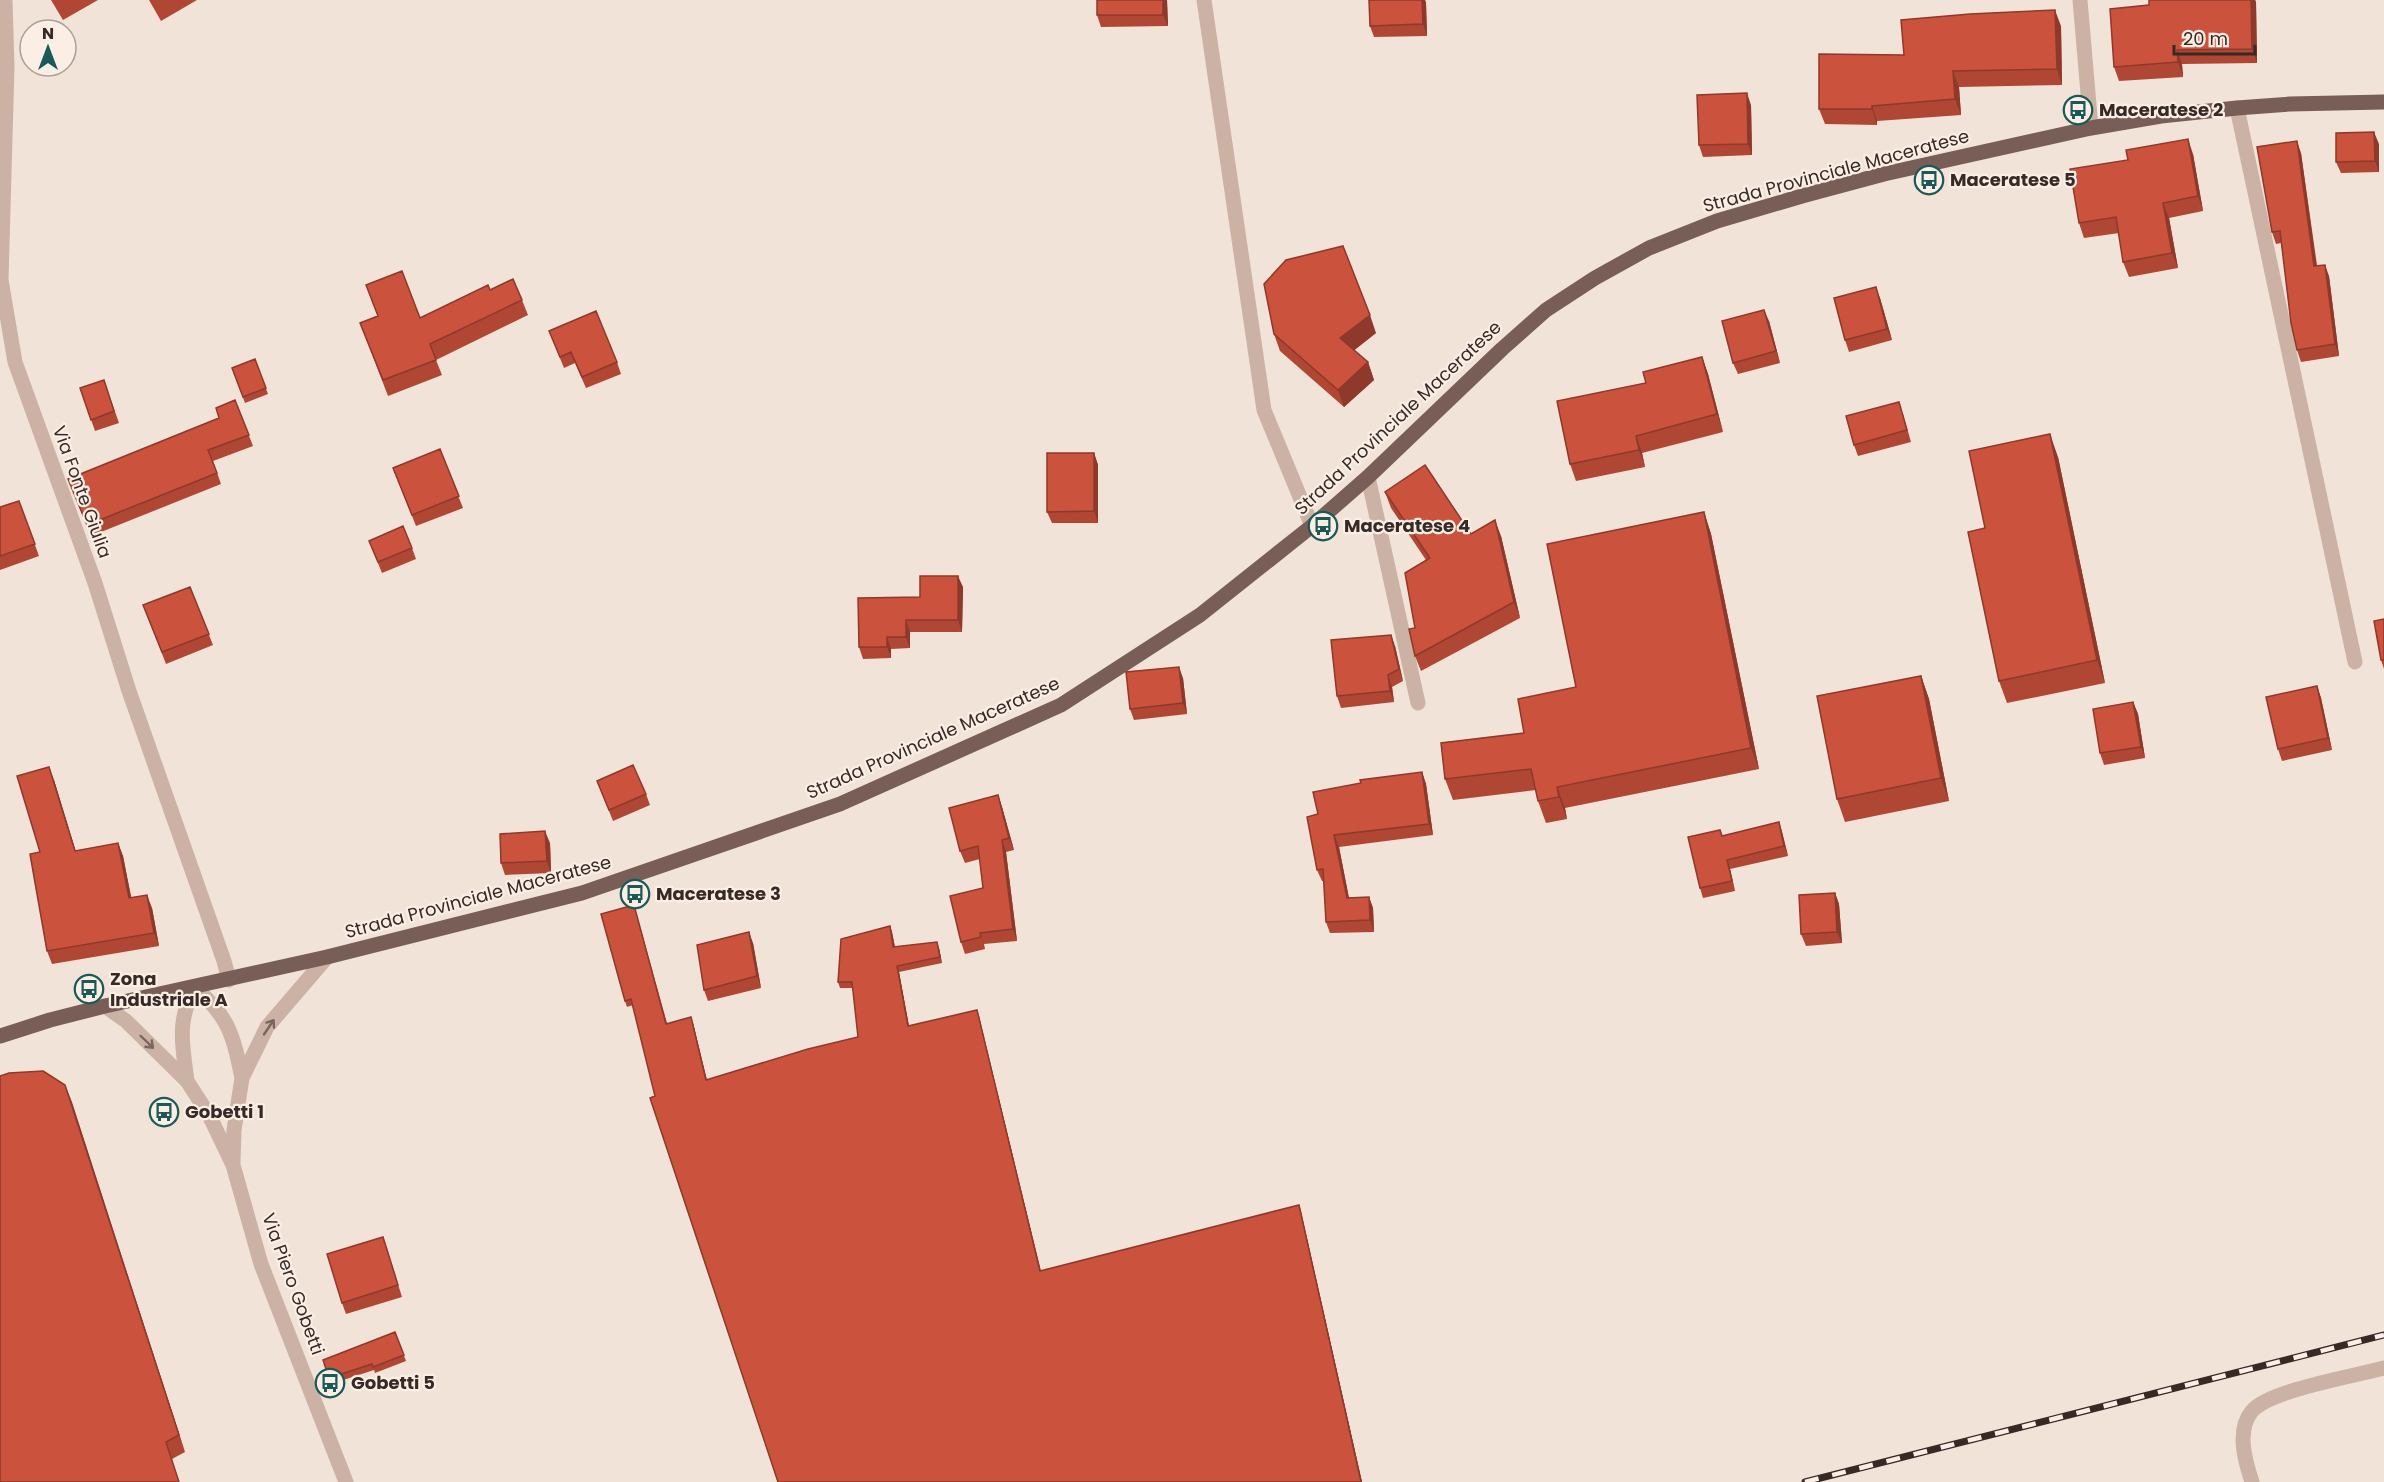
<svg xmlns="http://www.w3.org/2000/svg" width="2384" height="1482" font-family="Poppins,sans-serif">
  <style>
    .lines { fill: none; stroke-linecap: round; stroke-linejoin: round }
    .minor { stroke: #cbb2a4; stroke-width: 15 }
    .major { stroke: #785e56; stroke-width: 15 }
    .rail-casing { stroke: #362926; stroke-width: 7 }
    .rail { stroke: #faeee5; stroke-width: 4.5; stroke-dasharray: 14; stroke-linecap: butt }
    .wall { fill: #af4734 }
    .shaded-wall { fill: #8e392b }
    .building { fill: #cb523d; stroke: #8e392b; stroke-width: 1.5 }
    .oneway { stroke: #79675f }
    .labels { text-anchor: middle; stroke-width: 4.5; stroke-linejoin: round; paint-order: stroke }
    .poi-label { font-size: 18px; font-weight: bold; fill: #362926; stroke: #faeee5; text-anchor: start }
    .street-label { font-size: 18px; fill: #362926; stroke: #faeee5 }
  </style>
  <rect width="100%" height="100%" fill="#f2e3d8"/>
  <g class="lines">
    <path class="minor" d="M5 0 7 67 1 280 15 362 95 583 129 691 224 961 229 980
      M1204 0 1264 410 1312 526
      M2080 0 2091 128
      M2237 108 2355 662
      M1368 477 1418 703
      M105 1006 126 1021 187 1081 209 1115 233 1165 261 1264 346 1482
      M187 1081C182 1042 177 1024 194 987 229 1016 233 1035 242 1078
      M233 1162 234 1130 242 1078 267 1027 327 957
      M2252 1482C2245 1461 2236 1430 2252 1411 2270 1390 2355 1376 2384 1368"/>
    <path class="major" d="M0 1036 50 1020 105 1006 327 957 582 893 840 804 1061 705 1200 615 1312 526 1368 477 1502 349 1546 310 1595 278 1649 248 1717 221 1802 196 1884 174 2091 128 2161 116 2237 108 2290 104 2384 102"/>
    <g class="rail-casing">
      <path id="rail" d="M1805 1482 2384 1335"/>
    </g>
    <use href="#rail" class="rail"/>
  </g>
  <path class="wall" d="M51 0H98L63 20Z
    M149 0H197L161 21Z
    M1167 0 1168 26 1101 27 1097 15Z
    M1369 0H1425L1426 3 1427 36 1374 37 1370 26Z
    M2149 0H2255L2256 2 2257 63 2182 64 2183 77 2119 81 2114 67 2149 5Z
    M2061 26 2062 85 1959 87 1961 115 1877 121V125L1825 124 1819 109 1904 55Z
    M1751 105 1752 155 1703 157 1699 145Z
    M2379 144V172L2341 173 2336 162Z
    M2301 153 2317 265 2329 276 2339 356 2301 362 2297 350 2281 243 2276 244 2272 232Z
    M2193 154 2203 211 2169 218 2178 268 2129 277 2123 262 2119 233 2084 238 2079 223 2128 160Z
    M366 285 420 318 490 290 522 300 528 315 436 360 442 375 388 396 360 323 378 316Z
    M1880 298 1892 340 1849 352 1845 340Z
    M1769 321 1780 363 1738 374 1733 363Z
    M549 331 617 362 621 374 586 388 575 363 564 368Z
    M1376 333 1354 350 1368 362 1374 380 1344 407 1280 351 1274 334Z
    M1702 357 1708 374 1723 432 1642 453 1645 467 1576 481 1570 464Z
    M255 359 268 394 245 403 232 368Z
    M104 380 119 423 95 431 80 388Z
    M235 400 253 446 213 461 221 484 91 536 68 479 219 418Z
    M1903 414 1911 442 1858 456 1854 445Z
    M440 449 463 508 416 526 393 468Z
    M1094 453 1098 465V523H1052L1047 512Z
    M2058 457 2105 683 2007 703 1999 681 1985 528Z
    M1385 492 1471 534 1501 536 1520 618 1421 671 1415 656V628L1426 560 1391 508Z
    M19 501 39 556 0 570V507Z
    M1704 512 1711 534 1759 769 1565 808 1567 819 1546 823 1538 801 1536 790 1453 800 1445 779 1524 733 1576 687Z
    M369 541 412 548 416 559 382 573Z
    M190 587 213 645 166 664 143 605Z
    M963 587 962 632H910V648L891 649V658L863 659 859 647 920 597Z
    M2384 619V669L2381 660Z
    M1395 646 1403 681 1392 687 1394 702 1341 708 1337 696Z
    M1921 676 1929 699 1949 801 1845 822 1837 799Z
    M1183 678 1187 714 1134 720 1130 709Z
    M2317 686 2321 698 2332 750 2282 761 2278 749Z
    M2133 702 2138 714 2145 758 2104 765 2100 753Z
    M1422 772 1426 784 1433 835 1339 847 1349 898 1369 897 1373 908 1374 932 1330 933 1326 922 1324 881H1322L1317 870 1318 814Z
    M54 780 75 851 118 843 123 856 131 898 152 908 159 946 52 964 47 951 40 852Z
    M597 781 646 794 650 805 613 821Z
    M998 795 1002 807 1014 850 1006 852 1017 941 984 944 985 949 965 954 961 942 983 888 980 859 965 863 960 851Z
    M1779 822 1782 832 1788 856 1730 869 1735 891 1703 898 1700 888 1722 836Z
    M550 843 551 873 505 875 501 863Z
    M1835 893 1839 904 1842 943 1806 946 1801 934Z
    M634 905 667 1023H693L707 1080 858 1037 853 988H840L838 982 890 926 892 932 895 947 939 948 942 963 899 972 909 1026 977 1010 1041 1271 1301 1212 1362 1482H778L655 1096 633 1005 627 1007 625 1001Z
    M753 943 761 988 708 1001 704 990Z
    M65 1085 185 1452 172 1459 0 1482Z
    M387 1249 402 1297 346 1314 342 1303Z
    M395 1332 406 1361 375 1373 374 1370 331 1384 323 1360Z"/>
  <path class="shaded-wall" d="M1163 0H1167L1168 26 1163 15Z
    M1422 0H1425L1426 3 1427 36 1423 24Z
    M2251 0H2255L2256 2 2257 63 2252 49Z
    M2055 10 2061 26 2062 85 2057 69Z
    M2177 50 2182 64 2183 77 2178 62Z
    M1953 71 1959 87 1961 115 1955 99Z
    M1747 93 1751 105 1752 155 1748 144Z
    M1872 106 1877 121V125L1872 109Z
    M2374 132 2379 144V172L2375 161Z
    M2188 139 2193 154 2203 211 2198 196Z
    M2297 141 2301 153 2318 277 2314 266Z
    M2163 203 2169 218 2178 268 2172 253Z
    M2325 265 2329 276 2339 356 2335 344Z
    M1876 287 1880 298 1892 340 1887 329Z
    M1764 310 1769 321 1780 363 1776 351Z
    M1370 315 1376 333 1347 356 1340 338Z
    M1702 357 1708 374 1723 432 1717 414Z
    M1368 362 1374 380 1344 407 1338 390Z
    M2050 434 2058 457 2105 683 2097 660Z
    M1636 436 1642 453 1645 467 1639 450Z
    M1094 453 1098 465V523L1094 511Z
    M1704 512 1711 534 1759 769 1751 748Z
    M1495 520 1501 536 1520 618 1514 602Z
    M958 576 963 587 962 632 958 620Z
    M906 620 910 632V648L906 637Z
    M1391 635 1395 646 1403 681 1399 669Z
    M887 637 891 649V658L887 647Z
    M1179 667 1183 678 1187 714 1183 703Z
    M1388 675 1392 687 1394 702 1390 691Z
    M1921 676 1929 699 1949 801 1941 778Z
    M2317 686 2321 698 2332 750 2328 738Z
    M2133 702 2138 714 2145 758 2141 747Z
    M49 767 54 780 80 865 75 851Z
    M1422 772 1426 784 1433 835 1429 824Z
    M1557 787 1565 808 1567 819 1559 797Z
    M998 795 1002 807 1014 850 1009 838Z
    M1779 822 1782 832 1788 856 1784 846Z
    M545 831 550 843 551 873 547 861Z
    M1334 835 1339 847 1351 909 1347 898Z
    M1002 840 1006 852 1017 941 1013 929Z
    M118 843 123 856 134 911 129 898Z
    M1727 860 1730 869 1735 891 1732 881Z
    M1835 893 1839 904 1842 943 1837 932Z
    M147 895 152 908 159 946 154 933Z
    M1369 897 1373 908 1374 932 1370 920Z
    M890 926 892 932 896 953 893 947Z
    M749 932 753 943 761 988 757 976Z
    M937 942 939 948 942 963 940 957Z
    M897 966 899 972 910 1032 908 1026Z
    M977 1010 979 1016 1042 1277 1040 1271Z
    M691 1017 693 1023 708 1086 706 1080Z
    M65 1085 72 1102 185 1452 179 1435Z
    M1299 1205 1301 1212 1362 1482H1361Z"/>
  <path class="building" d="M1097 0H1163V15H1097Z
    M1369 0H1422L1423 24 1370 26Z
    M2149 0H2251L2252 49 2177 50 2178 62 2114 67 2110 9 2149 5Z
    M2055 10 2057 69 1953 71 1955 99 1872 106V109H1819V54L1904 55 1901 20 1970 14Z
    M1747 93 1748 144 1699 145 1697 95Z
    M2374 132 2375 161 2336 162V133Z
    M2188 139 2198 196 2163 203 2172 253 2123 262 2116 217 2079 223 2070 169 2128 160 2126 150Z
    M2297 141 2314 266 2325 265 2335 344 2297 350 2291 323 2280 231 2272 232 2257 147Z
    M1343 246 1370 315 1340 338 1368 362 1338 390 1274 334 1264 284 1286 260Z
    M402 271 420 318 488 285 490 290 513 279 522 300 430 344 436 360 383 380 360 323 378 316 366 285Z
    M1876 287 1887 329 1845 340 1834 298Z
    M1764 310 1776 351 1733 363 1722 321Z
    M596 311 617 362 582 377 571 352 560 357 549 331Z
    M1702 357 1717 414 1636 436 1639 450 1570 464 1557 401 1646 383 1643 372Z
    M255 359 266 388 243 397 232 368Z
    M104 380 114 411 91 420 80 388Z
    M235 400 249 435 208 450 217 473 87 525 68 479 219 418 216 408Z
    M1899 402 1907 430 1854 445 1846 416Z
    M2050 434 2097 660 1999 681 1968 532 1985 528 1969 451Z
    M440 449 459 496 412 515 393 468Z
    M1047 453H1094V511L1047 512Z
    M1425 465 1471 534 1495 520 1514 602 1415 656 1409 629 1415 628 1405 573 1430 558 1385 492Z
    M19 501 35 544 0 556V507Z
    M1704 512 1751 748 1557 787 1559 797 1538 801 1531 769 1445 779 1441 743 1524 733 1518 699 1576 687 1547 544Z
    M403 526 412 548 378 562 369 541Z
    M920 576H958V620H906V637H887V647H859L858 598 920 597Z
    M190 587 209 634 162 652 143 605Z
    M2384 619V660H2381L2374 621Z
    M1391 635 1399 669 1388 675 1390 691 1337 696 1331 640Z
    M1179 667 1183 703 1130 709 1126 672Z
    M1921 676 1941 778 1837 799 1817 696Z
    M2317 686 2328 738 2278 749 2266 697Z
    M2133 702 2141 747 2100 753 2093 709Z
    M633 765 646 794 609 810 597 781Z
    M49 767 75 851 118 843 129 898 147 895 154 933 47 951 30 854 40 852 17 776Z
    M1422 772 1429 824 1334 835 1347 898 1369 897 1370 920 1326 922 1323 869 1317 870 1307 817 1318 814 1313 792 1361 783 1360 780Z
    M998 795 1009 838 1002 840 1013 929 980 933 981 937 961 942 950 896 983 888 978 846 960 851 949 808Z
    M1779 822 1784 846 1727 860 1732 881 1700 888 1688 837 1720 830 1722 836Z
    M545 831 547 861 501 863 500 834Z
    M1835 893 1837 932 1801 934 1799 895Z
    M634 905 666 1024 691 1017 706 1080 808 1049 858 1037 852 982H838L841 939 890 926 893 947 937 942 940 957 897 966 908 1026 977 1010 1040 1271 1299 1205 1361 1482H778L650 1098 655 1096 631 999 625 1001 601 914Z
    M749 932 757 976 704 990 697 945Z
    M43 1071 65 1085 179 1435 166 1442 179 1482H0V1076L9 1073Z
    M383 1237 398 1285 342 1303 327 1254Z
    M395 1332 404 1355 373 1367 372 1364 329 1378 323 1360Z"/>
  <defs><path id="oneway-shaft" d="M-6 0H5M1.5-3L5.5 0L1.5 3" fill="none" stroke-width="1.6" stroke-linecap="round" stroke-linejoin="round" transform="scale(1.5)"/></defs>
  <g class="oneway">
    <use href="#oneway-shaft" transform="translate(269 1027) rotate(-56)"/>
    <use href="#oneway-shaft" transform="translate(147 1042) rotate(44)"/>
  </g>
  <defs>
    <g id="bus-ring" transform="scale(1.5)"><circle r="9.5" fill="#faeee5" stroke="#1a5957" stroke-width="1.5"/><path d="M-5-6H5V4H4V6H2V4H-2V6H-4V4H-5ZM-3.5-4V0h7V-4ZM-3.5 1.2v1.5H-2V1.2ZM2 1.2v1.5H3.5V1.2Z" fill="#1a5957"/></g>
  </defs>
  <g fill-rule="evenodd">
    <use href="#bus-ring" x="2078" y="110"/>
    <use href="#bus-ring" x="1929" y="180"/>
    <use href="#bus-ring" x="1323" y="526"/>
    <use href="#bus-ring" x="635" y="894"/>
    <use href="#bus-ring" x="89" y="989"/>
    <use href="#bus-ring" x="164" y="1112"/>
    <use href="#bus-ring" x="330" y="1383"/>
  </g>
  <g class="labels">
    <g class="poi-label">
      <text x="2099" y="116">Maceratese 2</text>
      <text x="1950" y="186">Maceratese 5</text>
      <text x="1344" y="532">Maceratese 4</text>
      <text x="656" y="900">Maceratese 3</text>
      <text x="110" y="985">Zona<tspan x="110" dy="21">Industriale A</tspan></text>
      <text x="185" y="1118">Gobetti 1</text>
      <text x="351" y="1389">Gobetti 5</text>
    </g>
    <g class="street-label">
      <text transform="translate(1836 171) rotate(-15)" y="6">Strada Provinciale Maceratese</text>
      <text transform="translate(1398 418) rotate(-43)" y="6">Strada Provinciale Maceratese</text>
      <text transform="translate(82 492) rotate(70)" y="6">Via Fonte Giulia</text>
      <text transform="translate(933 738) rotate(-24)" y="6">Strada Provinciale Maceratese</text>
      <text transform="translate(478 897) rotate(-15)" y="6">Strada Provinciale Maceratese</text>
      <text transform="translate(293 1284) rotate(70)" y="6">Via Piero Gobetti</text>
    </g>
  </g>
  <g transform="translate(48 48)"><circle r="28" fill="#faeee5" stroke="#ac9f99" stroke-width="1.5"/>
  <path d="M0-4.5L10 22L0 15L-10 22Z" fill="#1a5957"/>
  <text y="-9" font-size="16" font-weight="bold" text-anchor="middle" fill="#362926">N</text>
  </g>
  <path d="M2174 45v9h81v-9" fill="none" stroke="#362926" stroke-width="3"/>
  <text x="2183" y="45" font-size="18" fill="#362926" stroke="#faeee5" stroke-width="4.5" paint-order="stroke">20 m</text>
</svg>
